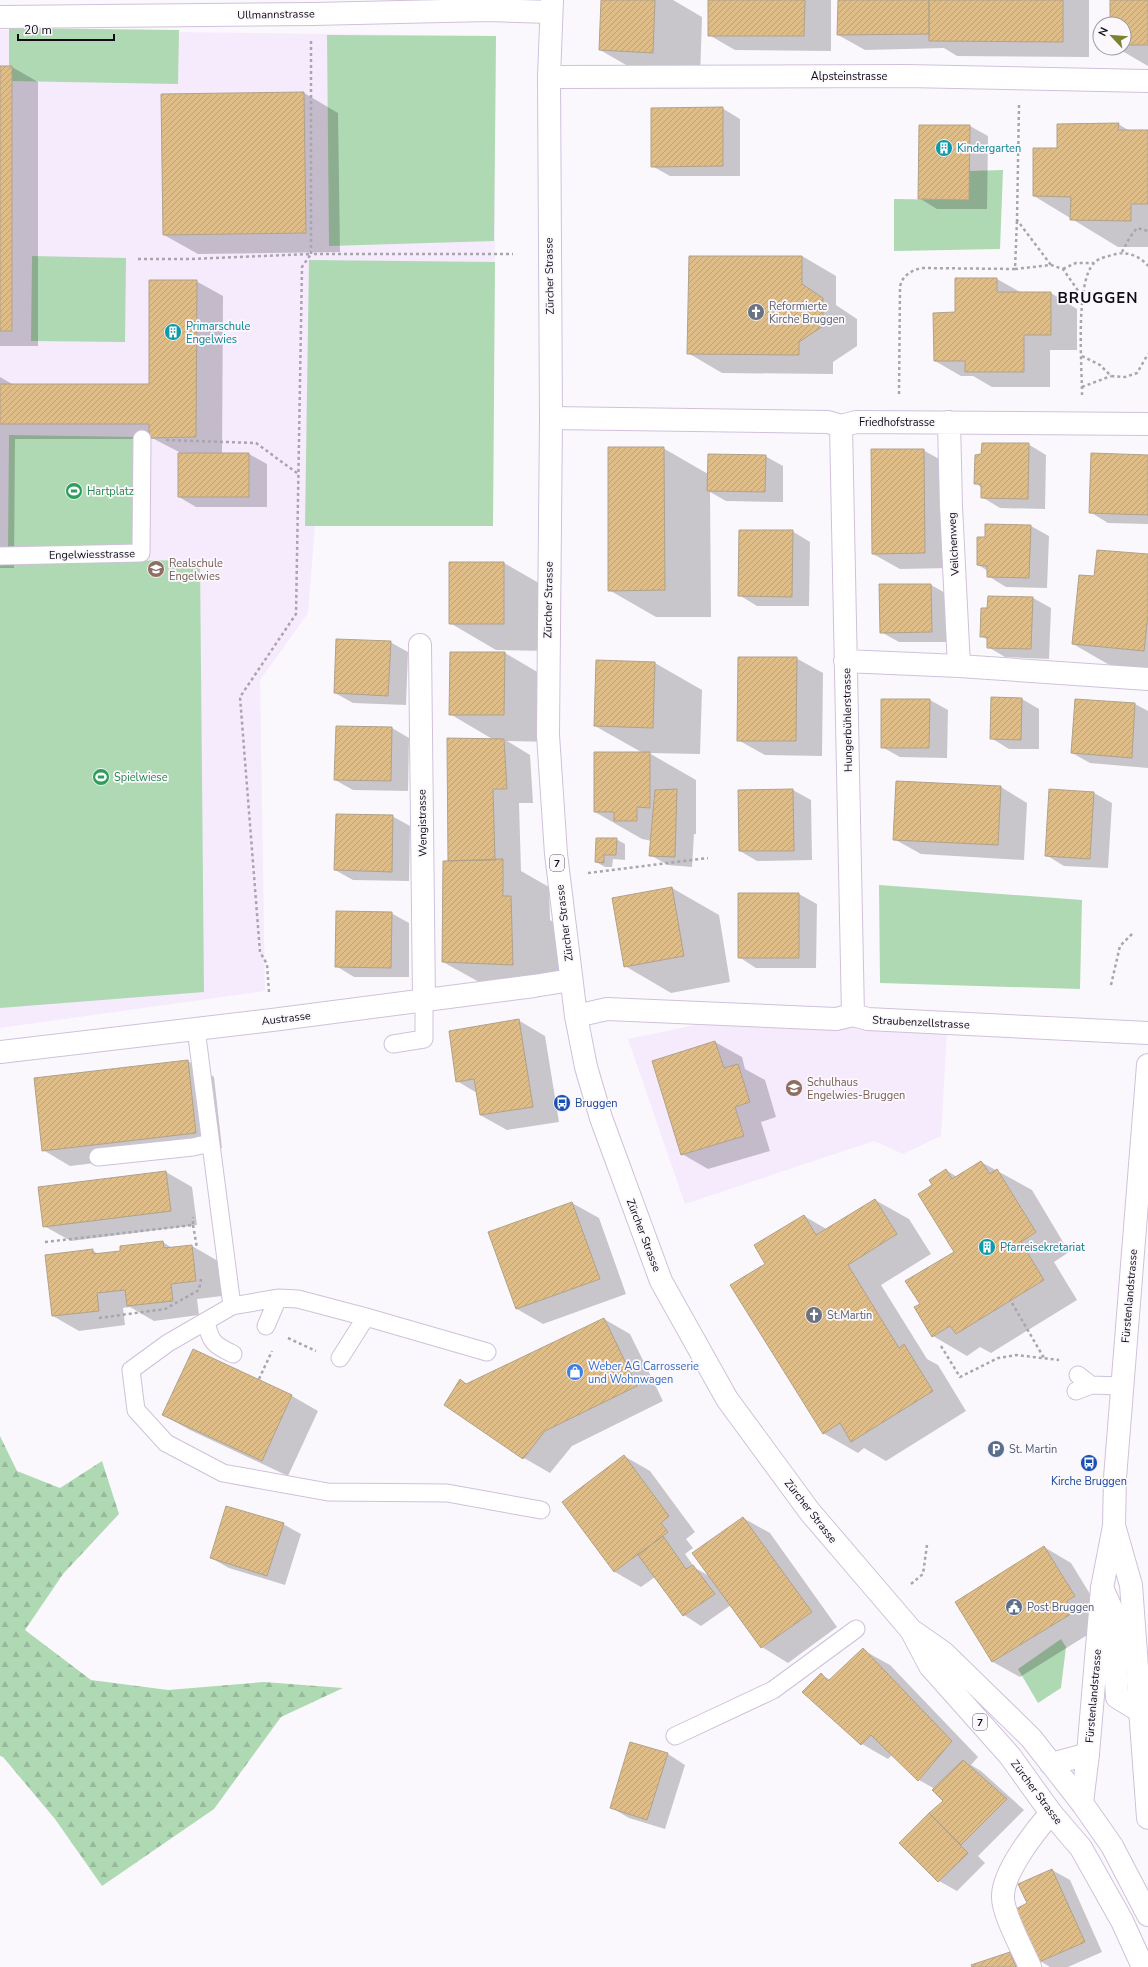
<svg xmlns="http://www.w3.org/2000/svg" width="1148" height="1967" font-family="'Nunito Sans',sans-serif">
  <style>
    .built { fill: #f6eafd }
    .green { fill: #afd9b3 }
    .forest { fill: url(#forest-firs) }
    .shadow { fill: #0003 }
    .building { fill: url(#building-hatch); stroke: #b1a28b }
    .lines { fill: none; stroke-linecap: round; stroke-linejoin: round }
    .service-casing { stroke: #d0c1da; stroke-width: 19 }
    .minor-casing { stroke: #d0c1da; stroke-width: 24 }
    .secondary-casing { stroke: #d0c1da; stroke-width: 24 }
    .primary-casing { stroke: #d0c1da; stroke-width: 24 }
    .path { stroke: #a9a5ac; stroke-width: 2.5; stroke-dasharray: 3 3; stroke-linecap: butt }
    .service { stroke: #fff; stroke-width: 17 }
    .minor { stroke: #fff; stroke-width: 22 }
    .secondary { stroke: #fff; stroke-width: 22 }
    .primary { stroke: #fff; stroke-width: 22 }
    .labels { text-anchor: middle; stroke-width: 3.5; stroke-linejoin: round; paint-order: stroke }
    .shield { fill: #fbf8fd; stroke: #56525a; stroke-width: 1 }
    .shield-label { font-size: 10px; font-weight: bold; fill: #100b14 }
    .street-label { font-size: 11px; fill: #100b14; stroke: #fbf8fd }
    .culture-label { font-size: 11px; fill: #0d838f; stroke: #fbf8fd; text-anchor: start }
    .worship-label { font-size: 11px; fill: #5b616d; stroke: #fbf8fd; text-anchor: start }
    .leisure-label { font-size: 11px; fill: #27864d; stroke: #fbf8fd; text-anchor: start }
    .education-label { font-size: 11px; fill: #785e54; stroke: #fbf8fd; text-anchor: start }
    .transit-label { font-size: 11px; fill: #164399; stroke: #fbf8fd; text-anchor: start }
    .shop-label { font-size: 11px; fill: #366cbe; stroke: #fbf8fd; text-anchor: start }
    .service-label { font-size: 11px; fill: #4e5e75; stroke: #fbf8fd; text-anchor: start }
    .district-label { font-size: 15px; font-weight: bold; letter-spacing: 1px; fill: #100b14; stroke: #fbf8fd }
  </style>
  <defs>
    <pattern id="forest-firs" width="22" height="20" patternUnits="userSpaceOnUse"><rect width="22" height="20" fill="#afd9b3"/><path d="M5 1l3.5 6h-7zM16 11l3.5 6h-7z" fill="#96b999"/></pattern>
    <pattern id="building-hatch" width="6" height="6" patternUnits="userSpaceOnUse"><rect width="6" height="6" fill="#dfbd89"/><path d="M-1 1l2-2M0 6l6-6M5 7l2-2" fill="none" stroke="#bea175"/></pattern>
  </defs>
  <rect width="100%" height="100%" fill="#fbf8fd"/>
  <path class="built" d="M0 30 496 36 493 526H315L308 613 260 680 265 991 0 1028Z
    M700 1024 853 1025 947 1030 941 1136 903 1154 874 1141 685 1204 628 1039Z"/>
  <path class="green" d="M9 28 179 30 178 84 9 81Z
    M327 35 496 36 494 241 329 246Z
    M1003 170 1000 249 894 251V199L969 200V171Z
    M32 256 126 258 125 342 31 341Z
    M309 260 495 262 493 526H305Z
    M9 435 139 437V544L8 548Z
    M200 560 204 992 0 1008V562Z
    M879 885 1082 900 1080 989 880 983Z
    M1061 1639 1066 1647 1061 1688 1038 1703 1018 1669Z"/>
  <path class="forest" d="M0 1436 17 1471 60 1488 102 1461 119 1514 63 1574 25 1630 91 1680 168 1690 264 1682 343 1688 281 1717 214 1809 102 1886 55 1819 3 1757 0 1756Z"/>
  <path class="shadow" d="M602 0H673L702 17 700 79 647 77 600 50Z
    M709 0H831V51L735 50 709 35Z
    M840 0H1089V57L957 56 944 48 865 50 838 35Z
    M1111 0H1148V66L1117 48H1124V24H1111Z
    M0 67H12L38 82V346H0Z
    M304 93 338 113 340 252 198 254 164 235Z
    M722 108 740 119V176H670L652 166Z
    M1118 124 1130 131H1148V247H1118L1034 196 1058 149Z
    M970 126 988 136 987 209H937L919 198Z
    M802 256 836 276V305L857 319V346L833 362V374L722 373 688 353 690 257Z
    M997 279 1022 293H1051L1077 309V350H1050V387H992L973 376H961L935 361 956 313Z
    M196 281 223 296 222 454H249L267 464V507H196L179 497V452L154 439H15L14 568H0V377L14 385H150Z
    M1028 444 1046 455 1045 509 1000 508 982 497V488L975 483 982 455Z
    M663 448 708 474 765 456 783 466V502L726 501 710 492 711 617H656L609 590Z
    M923 450 950 465 951 568 900 569 873 554Z
    M1148 456V524L1108 523 1090 512Z
    M1031 526 1049 536 1047 588 1006 587 988 576V571L978 565 986 538Z
    M792 531 810 542 809 606H757L739 595Z
    M1148 555V673L1120 671 1073 644 1095 577Z
    M450 563H504L551 590 550 651 496 650 450 623Z
    M931 585 949 595V642H899L881 632Z
    M1033 598 1051 608 1049 659 1005 657 988 647V640L981 636 988 609Z
    M390 642 408 652 406 705 353 703 335 693Z
    M505 653 551 680V742L507 741 530 755 533 803H519L521 871 549 887 550 920 557 924 560 991 490 988 443 962 449 862 494 740 450 714Z
    M796 658 823 673 822 756 765 755 738 740Z
    M655 663 702 690 700 754 649 753 696 780V834H694L692 867 668 865 650 855 652 841 642 839 595 812 643 753 595 726Z
    M1022 699 1039 709V749H1009L991 738Z
    M930 700 948 710 947 758 900 757 882 747Z
    M1076 700 1135 704 1148 711V768L1090 763 1072 753Z
    M392 728 409 738 408 791 353 790 335 780Z
    M1001 787 1027 803 1024 860 921 854 894 839Z
    M793 790 811 800 812 860 757 861 740 851Z
    M1050 790 1094 793 1112 803 1108 868 1064 866 1046 855Z
    M392 816 410 826 409 881 353 880 335 870Z
    M616 839 625 844V860L613 859 612 867H605L596 862Z
    M672 888 719 915 730 982 671 993 625 966Z
    M739 894H799L817 904 816 968H756L739 957Z
    M391 913 409 923V977H354L336 966Z
    M518 1020 545 1036 559 1122 507 1130 480 1115 477 1093 457 1081Z
    M715 1042 742 1057 745 1069 765 1080 776 1117 761 1122 770 1151 708 1169 682 1154Z
    M188 1061 214 1077 222 1148 70 1166 43 1150Z
    M981 1162 1032 1190 1069 1252 1054 1262 1077 1300 991 1353 980 1347 967 1356 933 1336 921 1305 955 1252 946 1170 957 1177Z
    M166 1172 192 1187 197 1225 71 1241 44 1226Z
    M875 1200 909 1219 931 1254 881 1285 927 1359 938 1365 966 1411 886 1461 864 1448 858 1453 823 1433 767 1264 804 1216 828 1230Z
    M572 1203 599 1218 626 1294 543 1324 517 1309 490 1232Z
    M163 1242 172 1248 192 1246 218 1261 222 1296 197 1299 199 1315 154 1321 130 1307 123 1308 125 1325 79 1331 53 1316 92 1250 100 1255 121 1252Z
    M604 1319 630 1334 663 1401 572 1446 550 1473 524 1458 445 1405 461 1381 467 1384Z
    M193 1350 292 1396 318 1411 288 1476 190 1430 163 1415Z
    M624 1456 650 1471 695 1532 686 1539 693 1548 685 1554 695 1568 711 1577 743 1518 770 1533 837 1627 788 1663 762 1647 731 1605 701 1626 684 1615 655 1577 641 1587 615 1572 563 1502Z
    M283 1524 301 1534 285 1585 229 1568 211 1558Z
    M1044 1547 1071 1563 1101 1612 1100 1627 1020 1677 993 1662 957 1602Z
    M863 1650 890 1665 978 1757 971 1765 981 1771 1024 1810 978 1856 985 1863 957 1891 939 1881 901 1843 945 1801 935 1789 919 1780 892 1755 888 1759 862 1744 821 1675 831 1680Z
    M631 1743 668 1754 685 1765 665 1829 629 1818 612 1808Z
    M1052 1870 1070 1880 1102 1952 1068 1967H1050L1040 1961 1028 1904Z
    M1010 1953 1028 1964 1029 1967H973Z"/>
  <path class="building" d="M601 0H655L653 53 599 50Z
    M708 0H805L804 36H708Z
    M838 0H929V34L837 35Z
    M929 0H1063V42L929 41Z
    M1110 0H1148V45H1124V24H1110Z
    M0 66H12V331H0Z
    M304 92 306 233 163 235 161 94Z
    M723 107V166L651 167V108Z
    M1119 123 1118 130H1148V204H1131V221L1070 220 1071 197 1033 196V148H1057V124Z
    M919 125H970L969 200 918 199Z
    M689 256H802V284L823 298V326L799 342V355L687 354Z
    M955 278H997V292H1051V335H1024V372H965V361H934L933 313 955 312Z
    M149 280H197L196 437 149 438V424H0V384H149Z
    M982 443H1029L1028 499 981 498V484H974L975 455 981 454Z
    M608 447H664L665 590 608 591Z
    M871 449H924L925 553 872 554Z
    M178 453H249V497H178Z
    M1091 453 1148 455V515L1089 513Z
    M708 454 766 455 765 492 707 491Z
    M985 524 1031 525 1029 578 987 577V566L977 565V537H985Z
    M739 530H793L792 597 738 596Z
    M1097 550 1148 554V615L1144 651 1072 644 1079 575 1094 576Z
    M449 562H504V624H449Z
    M879 584H931L932 632 880 633Z
    M988 596 1033 597 1031 649 987 648V637H980L981 608H987Z
    M336 639 391 641 388 696 334 693Z
    M450 652H505L504 715H449Z
    M738 657H797L796 741H737Z
    M596 660 655 662 653 728 594 726Z
    M991 697 1022 698 1021 740 990 739Z
    M881 699H930L929 748H881Z
    M1075 699 1135 703 1132 758 1071 753Z
    M336 726 392 727 391 781 334 780Z
    M447 738 504 739 507 789H493L495 860 448 861Z
    M594 752H650V808L637 807V821H614V812H594Z
    M896 781 1001 786 998 845 893 840Z
    M677 789 675 857 649 856 655 790Z
    M793 789 794 851H739L738 790Z
    M1049 789 1094 792 1090 859 1045 856Z
    M336 814 393 815 392 872 334 870Z
    M596 838H617L616 855H604V863L595 862Z
    M503 859V896H511L513 965 442 962 443 861Z
    M672 887 684 956 624 967 612 898Z
    M738 893H799V958H738Z
    M336 911 392 912 391 968 335 967Z
    M519 1019 533 1107 480 1115 474 1079 456 1082 449 1031Z
    M715 1041 724 1068 738 1064 750 1102 735 1107 744 1136 681 1155 652 1061Z
    M188 1060 196 1133 42 1151 34 1078Z
    M981 1161 990 1174 997 1169 1036 1232 1021 1242 1044 1280 956 1334 950 1326 932 1337 914 1307 920 1304 905 1281 954 1252 918 1194 932 1185 929 1180 946 1169 952 1179Z
    M166 1171 171 1211 43 1227 38 1187Z
    M875 1199 897 1234 848 1265 899 1348 904 1344 933 1391 851 1442 840 1423 823 1434 730 1285 765 1264 754 1245 804 1215 816 1235Z
    M572 1202 600 1279 516 1309 488 1232Z
    M163 1241 164 1248 192 1245 196 1281 171 1284 173 1301 127 1306 125 1290 97 1293 99 1311 52 1316 45 1255 93 1249V1254L120 1251V1246Z
    M604 1318 637 1386 545 1431 523 1459 444 1405 460 1379 466 1384Z
    M193 1349 292 1395 262 1461 162 1415Z
    M624 1455 669 1516 661 1523 668 1532 614 1572 562 1502Z
    M226 1506 284 1523 267 1576 210 1558Z
    M743 1517 812 1612 761 1648 692 1553Z
    M663 1536 686 1569 693 1565 715 1594 683 1616 638 1555Z
    M1044 1546 1075 1596 1067 1601 1074 1612 992 1662 955 1602Z
    M863 1648 952 1741 918 1781 871 1735 861 1745 802 1692 821 1673 828 1681Z
    M630 1742 668 1753 647 1820 610 1808Z
    M963 1760 1007 1799 961 1845 929 1813 943 1801 932 1790Z
    M929 1813 968 1853 938 1882 899 1843Z
    M1052 1869 1085 1942 1039 1962 1016 1909 1027 1903 1018 1884Z
    M1010 1952 1016 1967H972L971 1965Z"/>
  <g class="lines">
    <g class="service-casing">
      <path id="service" d="M0 556 141 553 142 439
        M196 1029 232 1306
        M393 1044 424 1039V1001
        M98 1157 193 1147 210 1143
        M206 1321C210 1342 214 1345 233 1354
        M266 1326 278 1298
        M487 1352 366 1317 298 1299 278 1298 232 1306 168 1343 131 1370 136 1410 166 1443 223 1473 328 1492 447 1493 541 1510
        M340 1358 366 1317
        M1078 1375 1091 1385
        M1076 1391 1091 1385 1122 1386
        M675 1736 773 1690 856 1629"/>
    </g>
    <g class="minor-casing">
      <path id="minor" d="M0 17 313 14 488 10 551 12
        M549 77 906 76 1148 81
        M551 418 828 422 841 426 856 422 1148 424
        M949 422 951 506 959 666
        M841 426 853 1015
        M420 645 424 1001
        M845 661 959 666 1148 679
        M576 1016 607 1009 836 1019 853 1015 868 1019 1148 1033
        M0 1052 272 1020 534 986 571 980
        M1102 1588 1112 1610 1117 1697 1148 1716
        M1030 1967C1023 1950 1002 1913 1003 1896 1003 1872 1035 1831 1051 1813"/>
    </g>
    <g class="secondary-casing">
      <path id="secondary" d="M1115 1529 1131 1585 1148 1818
        M1082 1803 1088 1754 1102 1588 1114 1526 1115 1478 1148 1065"/>
    </g>
    <g class="primary-casing">
      <path id="primary" d="M552 0 549 77 551 418 548 735 556 854 576 1016 586 1067 601 1118 661 1281 727 1399 810 1512 911 1630 930 1666 1010 1756 1051 1813 1081 1848 1122 1921 1143 1967
        M914 1632 944 1653 1031 1738 1082 1803 1112 1846 1148 1915
        M1051 1764 1088 1754"/>
    </g>
    <path class="path" d="M311 41V254H513
      M1019 105 1017 220 1051 265
      M1122 252 1130 237 1137 228 1148 231
      M138 259H191L311 254
      M1015 269 1051 265 1063 269 1081 295
      M1063 269 1076 263H1094
      M1082 356 1100 365 1111 376 1125 377 1137 373 1148 354
      M1082 387 1111 376
      M899 394 900 287C902 276 910 271 921 268L1015 269 1017 220
      M1082 395C1082 367 1075 282 1094 263 1098 258 1109 256 1116 254 1128 251 1141 257 1148 266
      M166 440 256 443 297 473
      M588 873 708 858
      M1111 985 1120 946 1134 932
      M269 992 267 964 260 952 240 697 296 614 302 267 311 254
      M193 1225 197 1248
      M45 1242 193 1225V1217
      M1012 1303 1044 1358
      M99 1318 165 1309 199 1290 201 1279
      M288 1338 316 1351
      M941 1346 960 1377 998 1358 1016 1355 1059 1360
      M259 1379 272 1351
      M911 1584 923 1574 927 1545"/>
    <use href="#service" class="service"/>
    <use href="#minor" class="minor"/>
    <use href="#secondary" class="secondary"/>
    <use href="#primary" class="primary"/>
  </g>
  <defs>
    <g id="building-disc" transform="scale(0.9)"><circle r="9.5" fill="#0f9aa8" stroke="#fbf8fd"/><path d="M-4-6H4V6H1V3H-1V6H-4ZM-2.5-4.3h1.7v1.8h-1.7ZM.8-4.3h1.7v1.8H.8ZM-2.5-1h1.7V.8h-1.7ZM.8-1h1.7V.8H.8Z" fill="#fff"/></g>
    <g id="church-disc" transform="scale(0.9)"><circle r="9.5" fill="#6b7280" stroke="#fbf8fd"/><path d="M-1.2-6h2.4v3.5h3.3v2.4h-3.3V6h-2.4V-.1h-3.3v-2.4h3.3Z" fill="#fff"/></g>
    <g id="stadium-disc" transform="scale(0.9)"><circle r="9.5" fill="#2e9e5b" stroke="#fbf8fd"/><path d="M0-5a6.5 5 0 1 0 0 10a6.5 5 0 1 0 0-10ZM-3.5-1.8h7v3.6h-7Z" fill="#fff"/></g>
    <g id="school-disc" transform="scale(0.9)"><circle r="9.5" fill="#8d6e63" stroke="#fbf8fd"/><path d="M0-5L7-2L0 1L-7-2ZM-4 1L0 2.5L4 1V4Q0 6-4 4Z" fill="#fff"/></g>
    <g id="bus-disc" transform="scale(0.9)"><circle r="9.5" fill="#1a4fb4" stroke="#fbf8fd"/><path d="M-5-6H5V4H4V6H2V4H-2V6H-4V4H-5ZM-3.5-4V0h7V-4ZM-3.5 1.2v1.5H-2V1.2ZM2 1.2v1.5H3.5V1.2Z" fill="#fff"/></g>
    <g id="shop-disc" transform="scale(0.9)"><circle r="9.5" fill="#3f7fe0" stroke="#fbf8fd"/><path d="M-5-2.5h2.3a2.7 3.5 0 0 1 5.4 0H5L5.5 6h-11ZM-1.5-2.5h3a1.5 2.3 0 0 0-3 0Z" fill="#fff"/></g>
    <g id="parking-disc" transform="scale(0.9)"><circle r="9.5" fill="#5c6f8a" stroke="#fbf8fd"/><path d="M-3.5-5.5H1a3.5 3.5 0 0 1 0 7H-1V5.5H-3.5ZM-1-3.4V-.6H.8a1.4 1.4 0 0 0 0-2.8Z" fill="#fff"/></g>
    <g id="civic-disc" transform="scale(0.9)"><circle r="9.5" fill="#5c6f8a" stroke="#fbf8fd"/><path d="M-.6-6.5H3V-4.5H.6V-3L4-1V1h2V6H-6V1h2V-1L-.6-3ZM-1.2 2.5V6h2.4V2.5Z" fill="#fff"/></g>
  </defs>
  <g fill-rule="evenodd">
    <use href="#building-disc" x="944" y="148"/>
    <use href="#church-disc" x="756" y="312"/>
    <use href="#building-disc" x="173" y="332"/>
    <use href="#stadium-disc" x="74" y="491"/>
    <use href="#school-disc" x="156" y="569"/>
    <use href="#stadium-disc" x="101" y="777"/>
    <use href="#school-disc" x="794" y="1088"/>
    <use href="#bus-disc" x="562" y="1103"/>
    <use href="#building-disc" x="987" y="1247"/>
    <use href="#church-disc" x="814" y="1315"/>
    <use href="#shop-disc" x="575" y="1372"/>
    <use href="#parking-disc" x="996" y="1449"/>
    <use href="#bus-disc" x="1089" y="1463"/>
    <use href="#civic-disc" x="1014" y="1607"/>
  </g>
  <g class="labels">
    <g class="shield">
      <rect x="550" y="855" width="14" height="16" rx="3"/>
      <rect x="973" y="1714" width="14" height="16" rx="3"/>
    </g>
    <g class="shield-label">
      <text x="557" y="867">7</text>
      <text x="980" y="1726">7</text>
    </g>
    <g class="street-label">
      <text transform="translate(276 14) rotate(-1)" y="4">Ullmannstrasse</text>
      <text x="849" y="80">Alpsteinstrasse</text>
      <text transform="translate(549 276) rotate(-91)" y="4">Zürcher Strasse</text>
      <text x="897" y="426">Friedhofstrasse</text>
      <text transform="translate(953 544) rotate(-93)" y="4">Veilchenweg</text>
      <text transform="translate(92 554) rotate(-1)" y="4">Engelwiesstrasse</text>
      <text transform="translate(548 600) rotate(-89)" y="4">Zürcher Strasse</text>
      <text transform="translate(847 720) rotate(-91)" y="4">Hungerbühlerstrasse</text>
      <text transform="translate(422 823) rotate(-91)" y="4">Wengistrasse</text>
      <text transform="translate(564 923) rotate(-97)" y="4">Zürcher Strasse</text>
      <text transform="translate(286 1018) rotate(-7)" y="4">Austrasse</text>
      <text transform="translate(921 1022) rotate(3)" y="4">Straubenzellstrasse</text>
      <text transform="translate(644 1235) rotate(69)" y="4">Zürcher Strasse</text>
      <text transform="translate(1129 1296) rotate(-85)" y="4">Fürstenlandstrasse</text>
      <text transform="translate(811 1511) rotate(52)" y="4">Zürcher Strasse</text>
      <text transform="translate(1093 1696) rotate(-85)" y="4">Fürstenlandstrasse</text>
      <text transform="translate(1037 1792) rotate(53)" y="4">Zürcher Strasse</text>
    </g>
    <g class="culture-label">
      <text x="957" y="152">Kindergarten</text>
      <text x="186" y="330">Primarschule<tspan x="186" dy="13">Engelwies</tspan></text>
      <text x="1000" y="1251">Pfarreisekretariat</text>
    </g>
    <g class="worship-label">
      <text x="769" y="310">Reformierte<tspan x="769" dy="13">Kirche Bruggen</tspan></text>
      <text x="827" y="1319">St.Martin</text>
    </g>
    <g class="leisure-label">
      <text x="87" y="495">Hartplatz</text>
      <text x="114" y="781">Spielwiese</text>
    </g>
    <g class="education-label">
      <text x="169" y="567">Realschule<tspan x="169" dy="13">Engelwies</tspan></text>
      <text x="807" y="1086">Schulhaus<tspan x="807" dy="13">Engelwies-Bruggen</tspan></text>
    </g>
    <g class="transit-label">
      <text x="575" y="1107">Bruggen</text>
      <text x="1089" y="1485" text-anchor="middle">Kirche Bruggen</text>
    </g>
    <g class="shop-label">
      <text x="588" y="1370">Weber AG Carrosserie<tspan x="588" dy="13">und Wohnwagen</tspan></text>
    </g>
    <g class="service-label">
      <text x="1009" y="1453">St. Martin</text>
      <text x="1027" y="1611">Post Bruggen</text>
    </g>
    <g class="district-label">
      <text x="1098" y="303">BRUGGEN</text>
    </g>
  </g>
  <g transform="translate(1112 36) rotate(296)"><circle r="19" fill="#fbf8fd" stroke="#9d99a0"/>
  <path d="M0-3L7 15L0 10L-7 15Z" fill="#7c832e"/>
  <text y="-6" font-size="11" font-weight="bold" text-anchor="middle" fill="#100b14">N</text>
  </g>
  <path d="M18 34v6h96v-6" fill="none" stroke="#100b14" stroke-width="2"/>
  <text x="24" y="34" font-size="12" fill="#100b14" stroke="#fbf8fd" stroke-width="3" paint-order="stroke">20 m</text>
</svg>
